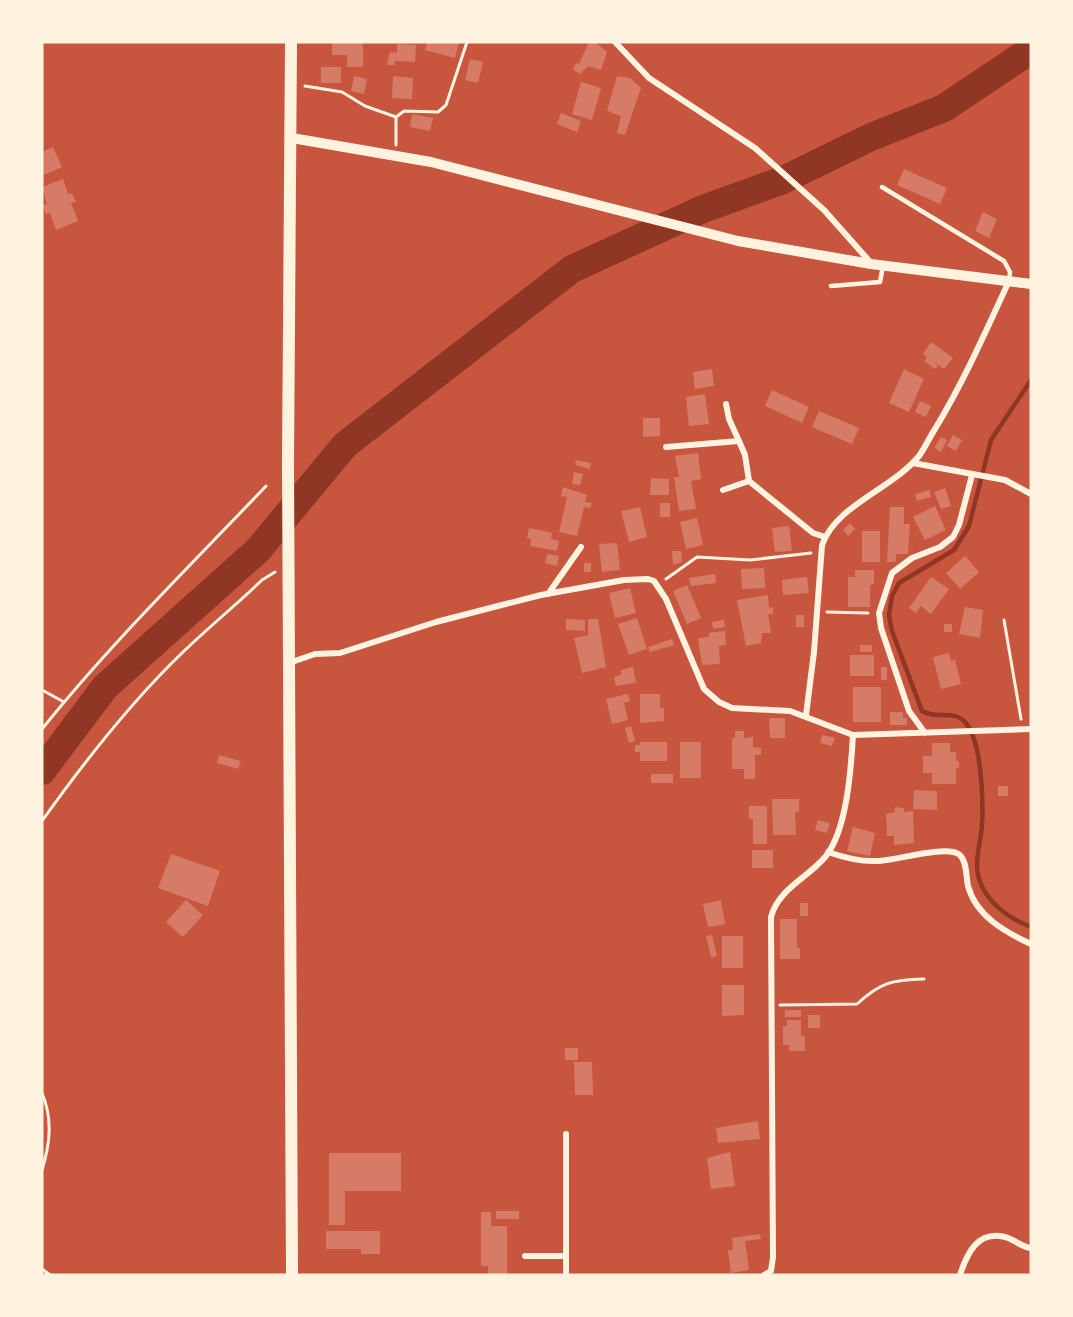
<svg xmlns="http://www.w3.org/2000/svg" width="1073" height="1317" font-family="Bitter,serif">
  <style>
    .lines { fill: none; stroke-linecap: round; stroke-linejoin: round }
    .stream { stroke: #8f3625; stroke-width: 4.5 }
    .river { stroke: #8f3625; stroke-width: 28 }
    .building { fill: #d67c66 }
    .path { stroke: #fff3e0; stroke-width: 3 }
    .service { stroke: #fff3e0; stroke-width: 4.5 }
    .minor { stroke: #fff3e0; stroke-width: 6 }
    .tertiary { stroke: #fff3e0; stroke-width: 10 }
    .secondary { stroke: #fff3e0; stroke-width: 12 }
  </style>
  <rect width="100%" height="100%" fill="#c8553d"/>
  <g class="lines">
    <path class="stream" d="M1031 380 991 440 969 526 954 550 899 583 892 596 889 615 892 631 922 711C936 720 953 709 965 722 974 733 977 747 979 761 982 781 983 804 982 825 981 838 977 852 977 866 978 896 1005 917 1031 927"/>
    <path class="river" d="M42 771 105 687 258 550 345 445 572 269 703 209 783 180 871 137 944 108 1031 50"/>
  </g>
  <path class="building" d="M332 42H363V67H347V55H332Z
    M427 42H459L455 58 425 50Z
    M589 42H595L607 52 601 70 588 66 580 74 573 70 576 63 579 64Z
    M397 44 416 45 415 62 395 61 394 65H387L390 52 397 53Z
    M470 59 483 62 478 83 465 80Z
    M321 67H341V83H321Z
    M354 76 367 79 364 94 351 91Z
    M393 76 413 78 412 99 392 98Z
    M617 76 630 78 641 88 625 135 617 133 621 116 607 111Z
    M581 82 601 88 592 120 572 114Z
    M561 113 581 121 577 132 557 124Z
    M412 114 433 118 430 131 410 127Z
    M53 147 62 167 42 176V152Z
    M904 169 947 188 940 204 897 185Z
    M63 179 68 194 72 193 76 202 71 203 78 221 56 230 50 213 46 214 42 206 47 204 42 187Z
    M983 212 997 219 989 238 975 231Z
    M931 342 953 358 944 369 933 361 938 366 935 369 924 361 927 357 923 354Z
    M712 369 714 386 695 389 693 372Z
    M904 369 924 379 909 412 889 403Z
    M772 390 809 407 802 423 765 406Z
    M705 394 709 424 689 426 686 397Z
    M920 401 931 406 926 417 915 412Z
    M819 411 859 428 852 444 812 427Z
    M643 418H660V436L643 437Z
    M953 435 962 440 956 451 947 446Z
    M941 437 947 440 941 452 934 448Z
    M698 453 701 479 691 481 696 509 679 511 674 477H679L675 456Z
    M576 460 591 463 590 469 575 465Z
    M574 472 583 474 580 485 572 484Z
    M651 478 669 479V495H650Z
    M563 487 587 495 585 502 592 503 590 508 584 507 577 536 559 532 567 497 561 496Z
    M945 488 951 506 941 509 934 492Z
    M930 490 931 497 917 501 915 494Z
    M660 503H670V517H660Z
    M935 506 946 530 925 540 913 517Z
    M640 507 647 537 629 542 621 511Z
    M890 507H904V524H910L908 554H896V562H887Z
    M697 518 703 545 686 549 680 522Z
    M850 523 855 529 848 536 843 530Z
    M789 526 792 551 775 552 772 528Z
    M529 528 552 533 551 539 559 541 557 551 530 546 531 539 527 538Z
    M862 531H880V562H862Z
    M617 543 620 570 602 572 599 544Z
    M672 551H681L682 562 673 565Z
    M547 554 559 556 557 566 545 563Z
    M965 556 979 572 960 589 946 573Z
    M584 563H591V572H584Z
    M764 568 765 588 742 589 741 569Z
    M855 570H874V584L870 585V607H848V577H855Z
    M715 574 716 583 691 586 689 578Z
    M807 577 809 593 783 595 782 580Z
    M931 577 949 589 931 614 921 606 916 613 909 608Z
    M687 585 701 618 687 624 673 591Z
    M630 588 636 613 615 618 609 593Z
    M768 595 769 608 773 607V614H768L771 633H762L761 643 746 646 737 600Z
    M965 607 983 610 980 638 959 634Z
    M796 615H804V627H796Z
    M637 618 647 649 629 655 618 624Z
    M566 619 585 620V631L566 630Z
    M588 619H598L606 667 582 673 574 638 588 635Z
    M724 620 725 627 713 629 712 622Z
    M944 624H952V632H944Z
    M725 631 726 645 719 646 720 664 702 665 698 638 709 637V633Z
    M672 639 674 645 650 652 648 647Z
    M860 645H872V652H860Z
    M949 653 951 661 955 660 961 684 941 689 933 657Z
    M850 655H874V676H850Z
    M633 667 636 683 616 686 614 677 621 675V670Z
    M881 667H887V680H881Z
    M853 687H881V722H853Z
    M628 694 630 701 624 703 628 720 612 724 606 699Z
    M640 694H660V708H664V721L640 723Z
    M890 712H903V718H907V725H890Z
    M769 718H785V738H770Z
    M631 726 635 741 629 743 625 728Z
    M735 731H744V738L753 737V747L761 748V755H755V779H744V769H732V738H735Z
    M822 735 835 738 832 746 820 743Z
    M640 742H667V761H640V752H635V745H640Z
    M680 742H701V778H680Z
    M932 743H950V752H956V761H959V768H956V784H932V773H923V756H932Z
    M219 755 241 761 238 769 217 763Z
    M651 774H673V783H651Z
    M998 786H1008V796H998Z
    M914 790 937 791V810L913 809Z
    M772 799H799V812H795L796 835H773Z
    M749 806H767V844H753V819H749Z
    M895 807 904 808V812L913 811 914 843 894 845V836H887L886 814 895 812Z
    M818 820 830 823 827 833 815 830Z
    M853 827 875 833 870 856 847 851Z
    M752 850H773V868H752Z
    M171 854 220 871 208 906 158 888Z
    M186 900 203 915 183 937 166 922Z
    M721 900 725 924 708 927 703 904Z
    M800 903H808V916H800Z
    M780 919H797V948H800V959H780Z
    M712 935 717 956 711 957 706 936Z
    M722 936H743V968H722Z
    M722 985H744V1015L722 1016Z
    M785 1010H801V1017H785Z
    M808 1015H820V1028H808Z
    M787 1020H801V1036H805V1051H789V1045H783V1026H787Z
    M565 1048H578V1060H565Z
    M574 1062H592L593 1095H575Z
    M758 1121 760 1139 718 1143 716 1128Z
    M730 1152 735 1186 711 1189 707 1158Z
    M329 1153H401V1191H345V1225H329Z
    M496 1211H519V1219H496Z
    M481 1212H491V1226H507V1275H488V1266H481Z
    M326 1231H380V1254H361V1249H326Z
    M760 1234 761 1239 745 1241 749 1270 731 1273 728 1250H733L732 1238Z"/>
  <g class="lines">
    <path class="path" d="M305 86 342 92 365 106 396 117
      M396 145V117L404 111 438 112 446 105 467 42
      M666 579 697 557 750 560 811 553
      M827 612 868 613
      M1004 620 1021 719
      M42 690 64 702
      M42 729C111 643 190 566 266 486
      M42 821C84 762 131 702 183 652 209 627 236 605 262 580L275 572
      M780 1005 857 1004C881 982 892 980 924 979
      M42 1093C53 1119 50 1144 42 1170
      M42 1269 50 1275"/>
    <path class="service" d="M882 187 1004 261 1010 272 1009 281
      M831 286 880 282 883 266"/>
    <path class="minor" d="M615 42 649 78 755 148 824 210 871 263
      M726 404 729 419 739 441
      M666 447 739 441 745 455 749 481 813 533 825 537
      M913 463 1005 480 1031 494
      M723 490 749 481
      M548 594 581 547
      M289 663 315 654 340 653 436 622 541 595 624 580 648 579 654 581 666 599 704 689 719 702 732 708 790 711 853 735 1031 729
      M806 715 814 652 822 545C836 505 892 489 919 456 925 448 929 438 935 429 964 381 986 331 1009 281
      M925 733 909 711 881 628 879 613 892 573 912 558 940 547 953 537 959 525 972 475
      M828 852C845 858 860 862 878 861 894 861 947 844 960 855 967 862 966 877 968 886 976 916 1005 932 1031 944
      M525 1256H566
      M566 1275V1134
      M764 1275 771 1271 773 1257 771 917C778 889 808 878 826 856 847 829 851 769 853 735
      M960 1275C967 1253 978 1230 1005 1237 1014 1239 1021 1247 1031 1248"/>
    <path class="tertiary" d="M292 138 431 162 738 241 871 264 1031 284"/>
    <path class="secondary" d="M291 42 288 464 292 1275"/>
  </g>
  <rect width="1073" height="1317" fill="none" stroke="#fff3e0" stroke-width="87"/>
</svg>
